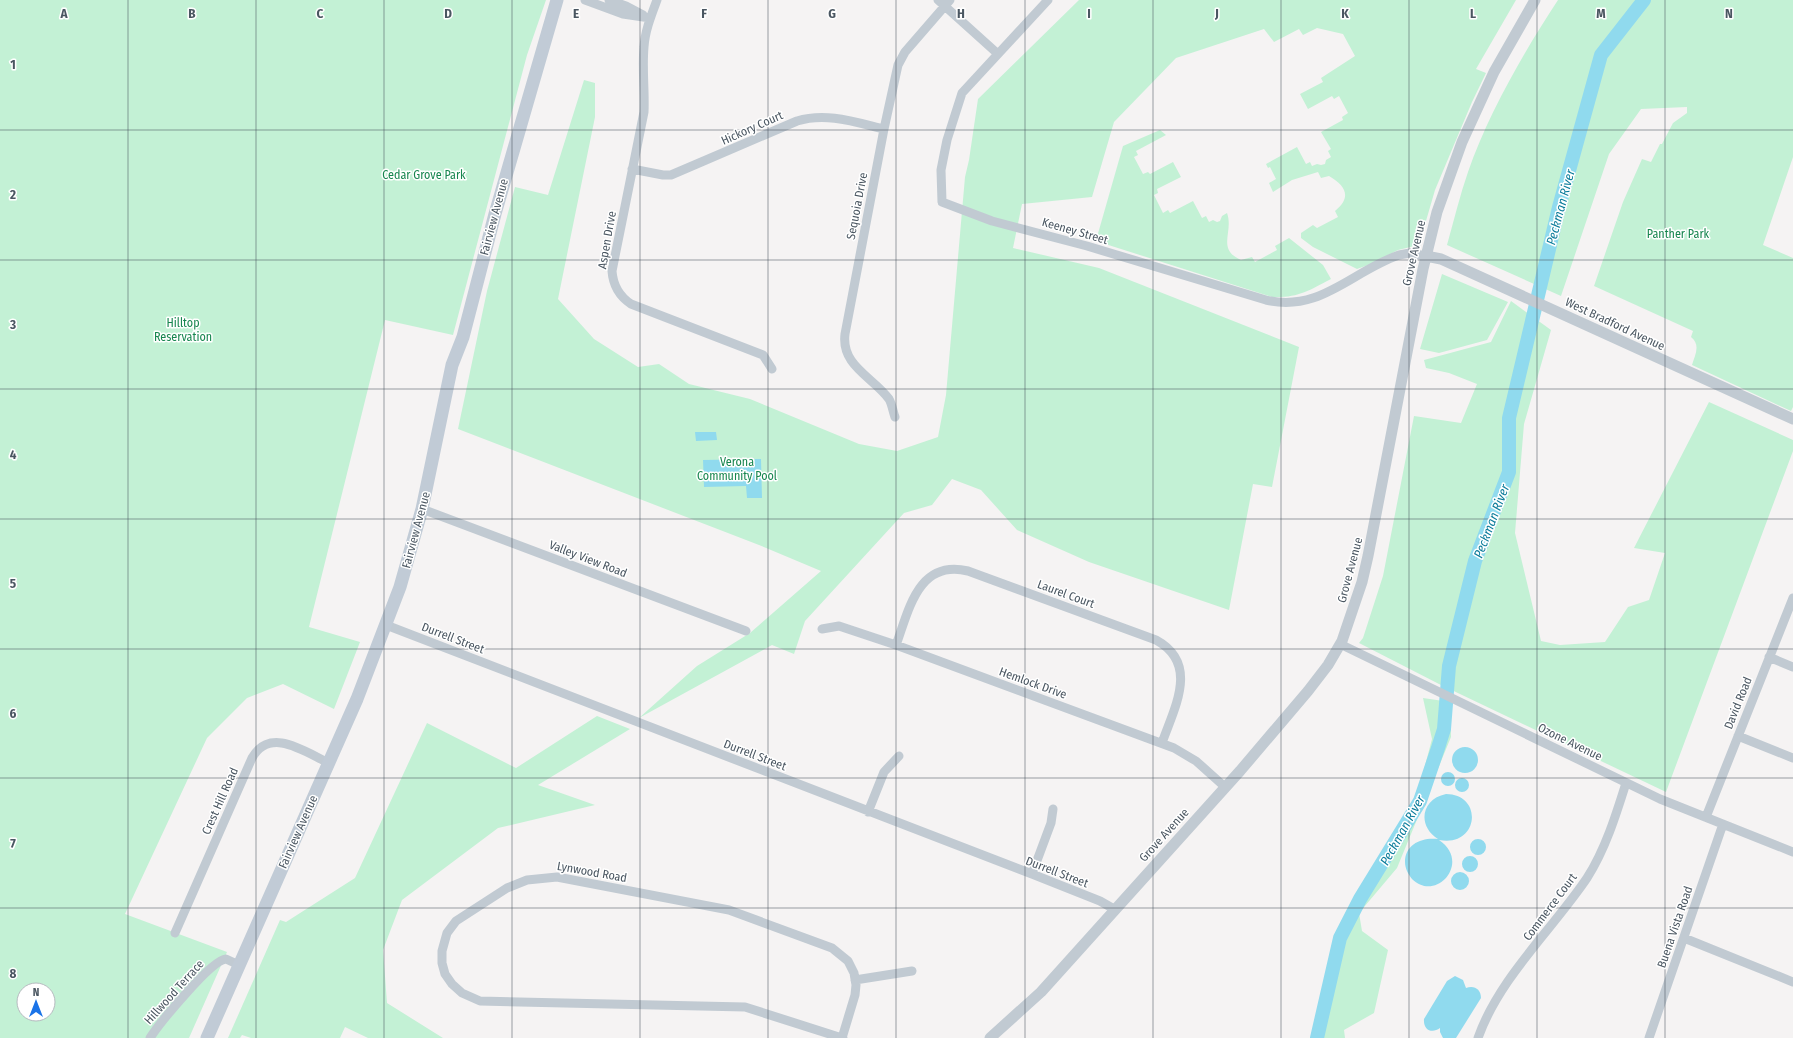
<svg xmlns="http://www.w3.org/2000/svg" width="1793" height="1038" font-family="'Fira Sans Condensed',sans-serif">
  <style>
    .green { fill: #c3f1d5; fill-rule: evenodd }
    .water { fill: #90daee }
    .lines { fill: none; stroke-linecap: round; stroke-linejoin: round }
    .river { stroke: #90daee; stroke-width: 14 }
    .minor { stroke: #c1cad2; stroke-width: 9 }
    .tertiary { stroke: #c1cad2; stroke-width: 11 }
    .secondary { stroke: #c1cbd6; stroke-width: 13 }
    .grid { fill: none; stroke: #4a5661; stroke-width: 1; stroke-opacity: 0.55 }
    .labels { text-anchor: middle; stroke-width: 3; stroke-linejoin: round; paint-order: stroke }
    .street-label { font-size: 12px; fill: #4a5661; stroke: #fff }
    .park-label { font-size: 12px; fill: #17864f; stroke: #fff }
    .water-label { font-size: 13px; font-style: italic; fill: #0c7c9b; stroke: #fff }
    .grid-label { font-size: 13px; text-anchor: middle; font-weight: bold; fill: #4a5661; stroke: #fff; stroke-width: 3; stroke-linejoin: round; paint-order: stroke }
  </style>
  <rect width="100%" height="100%" fill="#f5f3f3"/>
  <path class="green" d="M0 0H546L527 55 453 335 385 320 309 627 360 642 334 709 283 684 247 698 207 738 125 914 227 952 189 1038H0ZM24 990H48V1014H24Z
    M1079 0H1516L1476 69 1486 73 1472 102 1435 190 1419 245 1398 250 1371 264 1357 269 1313 247 1301 238V233L1313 225 1317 228 1338 217 1335 211C1352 197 1346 186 1329 176L1321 178 1318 172 1292 180 1273 192 1269 183 1276 179 1270 167 1268 168 1266 164 1297 147 1306 164 1310 162 1312 166 1317 164 1321 165 1325 164 1326 160 1331 157 1328 151 1331 149 1321 132 1343 120 1342 117 1348 113 1339 96 1334 99 1332 96 1308 109 1300 94 1323 82 1321 78 1355 56 1343 34 1317 28 1303 35 1299 29 1274 42 1264 29 1176 58 1114 122 1092 197 1022 204 1013 248 1099 268 1299 347 1272 487 1253 484 1229 610 1089 562 1017 530 981 490 952 479 932 505 904 513 805 621 794 654 772 645 639 718 697 666 750 633 821 571 759 545 458 429 487 291 515 187 548 195 584 80 595 83V117L558 299 594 339 638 367 659 364 689 384 750 399 859 444 897 451 938 437 946 395 965 177 969 160 978 99Z
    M1558 0H1793V157L1763 245 1793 258V407L1791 411 1692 365C1695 355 1701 345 1691 337L1693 331 1594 286 1623 202 1642 159 1651 162 1660 144H1662L1673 123 1687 113V107L1641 109 1609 154 1561 296 1447 245C1454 220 1460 195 1468 172 1488 114 1525 50 1558 0Z
    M1160 130 1166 135 1136 151 1138 155 1134 157 1143 174 1148 172 1150 174 1173 162 1181 177 1157 189 1158 193 1154 195 1163 213 1168 210 1170 213 1193 201 1202 218 1206 216 1209 222 1213 220 1217 222 1220 221 1222 216 1227 213C1234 232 1216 249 1241 260L1252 257 1255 262 1277 250 1275 246 1289 238 1323 265 1331 279C1308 291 1298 298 1272 297L1099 242 1097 237 1123 146Z
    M1442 274 1508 302 1487 340 1439 353 1420 349Z
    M1511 301 1551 330 1524 424 1515 533 1541 641 1560 645 1605 642 1628 607 1649 600 1665 553 1634 548 1709 402 1793 440V451L1666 792 1439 684 1359 643 1363 638 1383 576 1414 416 1461 423 1477 384 1449 373 1426 368 1424 360 1491 342Z
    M1423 698 1450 702 1451 737 1397 868 1359 913 1362 931 1388 950 1374 1013 1344 1030 1345 1038H1315L1338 930 1362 885 1385 851 1417 796 1432 739Z
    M597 716 630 729 538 785 595 805 498 828 402 900 383 950 387 1003 443 1038H368L345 1027 340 1038H251L242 1035 240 1038H228L280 920 286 922 355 878 427 723 516 768Z"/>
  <path class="water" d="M695 432H716L717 440 696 441Z
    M761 459 762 498H747L746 486 704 487 703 460Z
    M1452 760a13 13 0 1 1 26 0a13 13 0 1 1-26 0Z
    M1441 779a7 7 0 1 1 14 0a7 7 0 1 1-14 0Z
    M1455 785a7 7 0 1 1 14 0a7 7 0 1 1-14 0Z
    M1446 794C1484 794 1479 848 1439 840 1472 862 1436 903 1412 879 1408 874 1405 868 1405 862 1405 844 1422 837 1438 839 1417 826 1421 799 1446 794Z
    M1470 847a8 8 0 1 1 16 0a8 8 0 1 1-16 0Z
    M1462 864a8 8 0 1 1 16 0a8 8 0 1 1-16 0Z
    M1451 881a9 9 0 1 1 18 0a9 9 0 1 1-18 0Z
    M1455 976 1463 980 1466 988C1474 985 1481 989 1481 998L1456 1038H1443L1440 1032V1028C1432 1034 1423 1030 1424 1019L1447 981Z"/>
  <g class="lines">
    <path class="river" d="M1317 1038 1340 938 1360 899 1420 801 1438 748 1444 729 1449 666 1475 561 1509 472V418L1559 207 1601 55 1644 0"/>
    <path class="minor" d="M585 0 623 14 650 18
      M609 0 626 6 643 15
      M657 0C651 16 645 31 644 47 642 69 645 91 644 112L612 271C613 285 619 296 631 304L763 355 772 369
      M938 0 998 54
      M1048 0 962 93 947 140 941 170 942 202 992 221 1087 246 1266 300C1320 313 1352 271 1399 255L1410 253 1426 256
      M632 169 663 175H671L797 121C826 112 855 122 884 129
      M895 417C893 412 892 404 889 399 873 377 841 366 845 334L884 129 898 65 905 52 950 0
      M422 509 746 631
      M386 625 1032 874 1100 901 1114 909
      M822 629 839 626 896 645 1174 748 1196 761 1225 787
      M1340 644 1660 799 1793 852
      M896 645C909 610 918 559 968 571L1156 640C1200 664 1174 708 1162 743
      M1769 657 1793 667
      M1738 736 1793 758
      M868 812 884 772 899 756
      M1706 817 1793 598
      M1032 874 1051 823 1053 809
      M175 933 252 758C270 726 305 752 329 763
      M1684 938 1793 982
      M855 980 912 971
      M150 1038C159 1024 211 960 226 959L239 965
      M842 1038 855 995 856 985 854 973 848 961 832 948 729 910 557 877 527 880 507 888 456 921 447 933 442 951V963L445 974 452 984 462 993 480 1001 745 1007 842 1038H843
      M1478 1038C1499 978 1552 930 1587 878 1605 850 1616 815 1626 783
      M1649 1038 1723 824"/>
    <path class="tertiary" d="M1426 256 1441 259 1793 419
      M990 1038 1041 992 1240 771 1308 691 1328 665 1342 641 1362 582 1368 556 1423 269 1437 212 1462 142 1494 72 1535 0"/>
    <path class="secondary" d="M207 1038 357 699 400 587 422 509 452 365 463 337 495 214 557 0"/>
  </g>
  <path class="grid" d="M128 0V1038M256 0V1038M384 0V1038M512 0V1038M640 0V1038M768 0V1038M896 0V1038M1025 0V1038M1153 0V1038M1281 0V1038M1409 0V1038M1537 0V1038M1665 0V1038M0 130H1793M0 260H1793M0 389H1793M0 519H1793M0 649H1793M0 778H1793M0 908H1793"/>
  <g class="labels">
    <g class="street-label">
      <text transform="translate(752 128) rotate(-24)" y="4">Hickory Court</text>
      <text transform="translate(857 206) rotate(-79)" y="4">Sequoia Drive</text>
      <text transform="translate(494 217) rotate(-75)" y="4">Fairview Avenue</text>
      <text transform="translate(1075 231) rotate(16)" y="4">Keeney Street</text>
      <text transform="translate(607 240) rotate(-80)" y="4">Aspen Drive</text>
      <text transform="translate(1414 253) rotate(-77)" y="4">Grove Avenue</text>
      <text transform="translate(1615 324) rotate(25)" y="4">West Bradford Avenue</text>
      <text transform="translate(416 530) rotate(-75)" y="4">Fairview Avenue</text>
      <text transform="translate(588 559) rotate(21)" y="4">Valley View Road</text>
      <text transform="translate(1350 570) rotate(-75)" y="4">Grove Avenue</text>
      <text transform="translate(1066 594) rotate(20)" y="4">Laurel Court</text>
      <text transform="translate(453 638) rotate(21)" y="4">Durrell Street</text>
      <text transform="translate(1033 683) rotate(20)" y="4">Hemlock Drive</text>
      <text transform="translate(1738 703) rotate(-68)" y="4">David Road</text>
      <text transform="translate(1570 742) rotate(26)" y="4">Ozone Avenue</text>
      <text transform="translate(755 755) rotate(21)" y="4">Durrell Street</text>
      <text transform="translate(220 801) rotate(-66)" y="4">Crest Hill Road</text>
      <text transform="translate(298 832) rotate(-66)" y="4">Fairview Avenue</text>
      <text transform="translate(1164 835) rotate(-48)" y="4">Grove Avenue</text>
      <text transform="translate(592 872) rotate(10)" y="4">Lynwood Road</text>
      <text transform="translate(1057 872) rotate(21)" y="4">Durrell Street</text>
      <text transform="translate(1550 907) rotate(-53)" y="4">Commerce Court</text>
      <text transform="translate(1675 927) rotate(-71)" y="4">Buena Vista Road</text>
      <text transform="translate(174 992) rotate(-48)" y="4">Hillwood Terrace</text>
    </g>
    <g class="park-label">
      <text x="424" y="179">Cedar Grove Park</text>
      <text x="1678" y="238">Panther Park</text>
      <text x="183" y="327">Hilltop<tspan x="183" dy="14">Reservation</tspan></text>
      <text x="737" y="466">Verona<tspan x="737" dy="14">Community Pool</tspan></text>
    </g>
    <g class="water-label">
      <text transform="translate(1560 207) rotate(-75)" y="5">Peckman River</text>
      <text transform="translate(1491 521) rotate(-69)" y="5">Peckman River</text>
      <text transform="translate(1402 830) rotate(-61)" y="5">Peckman River</text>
    </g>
  </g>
  <g class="grid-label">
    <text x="64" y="18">A</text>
    <text x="192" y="18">B</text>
    <text x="320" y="18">C</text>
    <text x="448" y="18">D</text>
    <text x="576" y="18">E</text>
    <text x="704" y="18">F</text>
    <text x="832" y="18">G</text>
    <text x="961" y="18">H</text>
    <text x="1089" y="18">I</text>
    <text x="1217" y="18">J</text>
    <text x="1345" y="18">K</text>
    <text x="1473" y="18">L</text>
    <text x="1601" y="18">M</text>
    <text x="1729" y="18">N</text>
    <text x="13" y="69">1</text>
    <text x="13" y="199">2</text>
    <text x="13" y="329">3</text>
    <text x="13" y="459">4</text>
    <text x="13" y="588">5</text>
    <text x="13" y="718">6</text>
    <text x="13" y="848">7</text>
    <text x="13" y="978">8</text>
  </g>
  <g transform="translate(36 1002)"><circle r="19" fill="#ffffff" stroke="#b7bbc0"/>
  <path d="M0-3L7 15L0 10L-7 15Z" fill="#1a73e8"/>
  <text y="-6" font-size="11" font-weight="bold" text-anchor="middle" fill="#4a5661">N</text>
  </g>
</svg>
